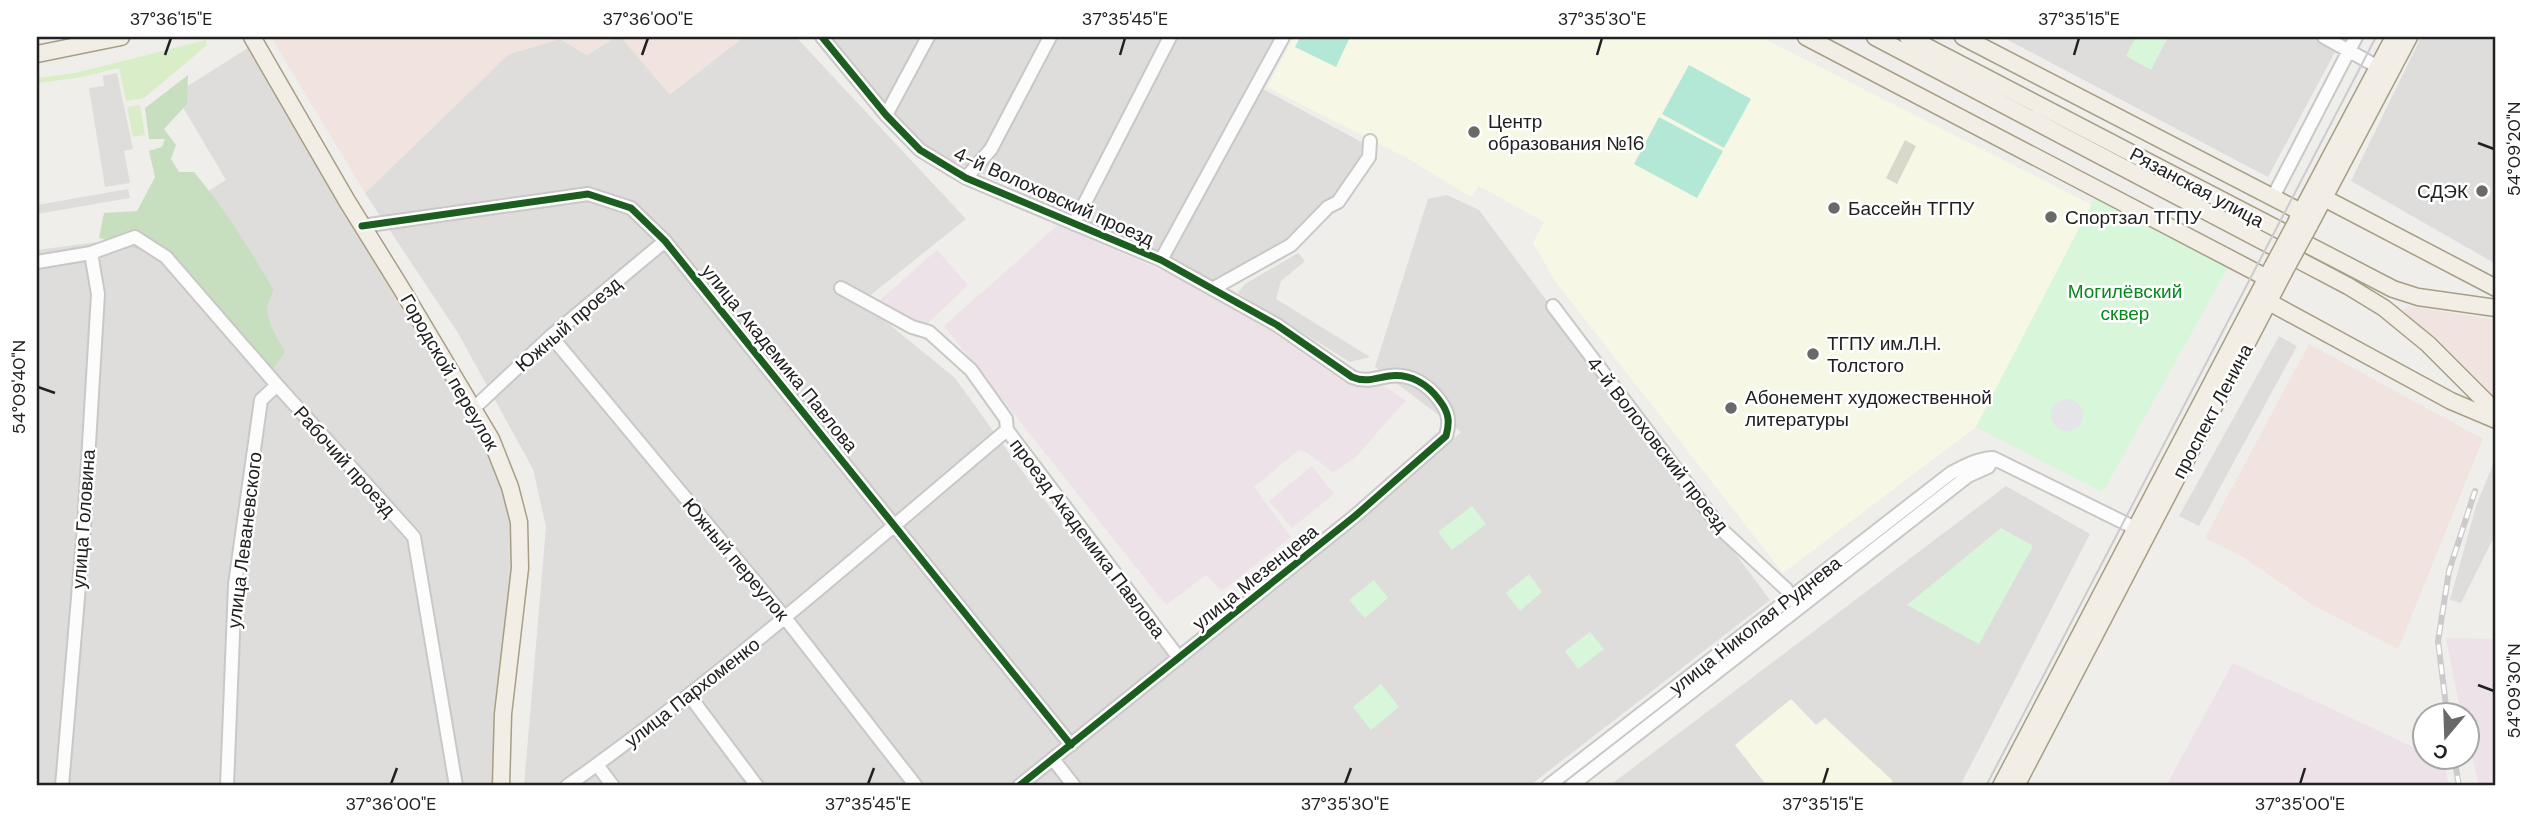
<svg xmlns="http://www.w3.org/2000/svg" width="2533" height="823" font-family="'DM Sans',sans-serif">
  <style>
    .residential { fill: #dedddb }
    .commercial { fill: #f1e3df }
    .industrial { fill: #ede2e8 }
    .education { fill: #f7f7e6 }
    .construction { fill: #d8d9cb }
    .grass { fill: #d9eec8 }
    .forest { fill: #c7dfbe }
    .park { fill: #d7f6da }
    .pitch { fill: #b3e8d7 }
    .plaza { fill: #e5e4e9 }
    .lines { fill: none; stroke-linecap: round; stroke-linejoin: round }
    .minor-casing { stroke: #c8c8c6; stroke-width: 16 }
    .major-casing { stroke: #a69e85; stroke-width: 19 }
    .minor { stroke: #fdfcfc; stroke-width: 12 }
    .major { stroke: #f2eee6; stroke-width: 16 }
    .tram { stroke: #cbcbcb; stroke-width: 2 }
    .rail-casing { stroke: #cbcbcb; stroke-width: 6 }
    .rail { stroke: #fff; stroke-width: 3.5; stroke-dasharray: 10; stroke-linecap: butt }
    .major-bridge-casing { stroke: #a69e85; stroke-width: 19; stroke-linecap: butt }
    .major-bridge { stroke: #f2eee6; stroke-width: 16 }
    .cycleway-casing { stroke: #fff; stroke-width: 11 }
    .cycleway { stroke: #1b5e20; stroke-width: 7 }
    .ticks { fill: none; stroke: #212121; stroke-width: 2.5 }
    .poi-dot { fill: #696967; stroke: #fff; stroke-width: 2.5 }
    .labels { text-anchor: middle; stroke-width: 5; stroke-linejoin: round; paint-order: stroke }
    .poi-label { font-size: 19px; fill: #212121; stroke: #fff; text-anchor: start }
    .street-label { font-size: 19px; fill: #212121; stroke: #fff }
    .park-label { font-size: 19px; fill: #06891c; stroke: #fff }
    .neatline { fill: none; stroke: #212121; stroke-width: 2.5 }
    .ticks-label { font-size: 18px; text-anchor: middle; fill: #212121 }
  </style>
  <rect width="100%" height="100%" fill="#efeeea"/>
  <path class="residential" d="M616 37H621L670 94 744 37H796L966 219 862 302 955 378 1028 479 1178 668 1461 432 1375 367 1428 199 1447 195 1479 210 1770 600 1529 786H524L546 527 533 469 458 333 365 193 509 54 560 39 587 55Z
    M825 37H1277L1252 83 1365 144 1353 173 1335 194 1288 238 1216 284 1140 244 926 149Z
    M2002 37H2343L2268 177Z
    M2421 37H2496V264L2351 181Z
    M248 48 461 399 507 485 515 563 497 786H37V250L135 237 226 180 175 94Z
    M117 73 133 149 124 151 130 183 105 187 89 88 104 86 103 76Z
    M128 189 130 198 37 214V205Z
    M1298 253 1305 261 1281 281 1276 299 1370 357 1350 362 1238 293 1245 284Z
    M2279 336 2297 346 2199 526 2179 516Z
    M2496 457V533L2461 603 2450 600 2476 506Z
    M2006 486 2090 534 1960 786H1609Z"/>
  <path class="commercial" d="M271 37H616L587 55 560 39 509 54 365 193Z
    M621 37H744L669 94Z
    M2408 306 2496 320V402L2432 337 2401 312Z
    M2309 344 2483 439 2398 649 2313 605 2243 557 2205 538Z"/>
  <path class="industrial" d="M1058 225 1281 323 1406 400 1355 458 1333 472 1306 452 1299 450 1254 487 1291 537 1222 591 1206 575 1166 605 944 326Z
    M937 250 968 285 927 324 916 323 878 302Z
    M1312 466 1334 494 1292 528 1269 501Z
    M2446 638 2496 639V786H2479L2467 736 2466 714H2461Z
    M2233 663 2424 752V756L2433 757 2444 762 2449 786H2166Z"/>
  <path class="education" d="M1294 37H1761L2092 205 1976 427 1783 573 1555 281 1533 243 1544 222 1479 186 1471 197 1405 157 1267 87Z
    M1791 699 1816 725 1825 718 1893 781 1890 786H1767L1735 745Z"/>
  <path class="construction" d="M1905 140 1916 146 1897 184 1886 178Z"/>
  <path class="grass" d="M206 40 207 45 144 98 126 101 119 68 77 78 37 83V78L75 73Z
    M140 105 145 135 133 137 127 107Z"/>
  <path class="forest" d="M188 75 187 104 164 129 176 145 171 159 179 172H194C225 209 249 248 273 289 273 296 269 299 268 305 265 322 278 338 285 352L269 375 166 257 99 238 104 213 137 211 155 177 149 151 162 147 165 139H149L145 108Z"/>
  <path class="park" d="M2136 37H2168L2151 70 2126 56Z
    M2098 192 2231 262 2105 488 2100 491 1976 427Z
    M1472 506 1486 524 1452 550 1438 532Z
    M2001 528 2033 546 1979 644 1907 605Z
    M1529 574 1542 592 1520 611 1506 593Z
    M1374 580 1388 598 1365 618 1349 600Z
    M1590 632 1604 649 1578 669 1565 651Z
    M1381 684 1399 707 1371 730 1353 707Z"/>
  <path class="pitch" d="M1300 37H1350L1336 67 1295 47Z
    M1689 65 1751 99 1724 148 1662 114Z
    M1659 117 1723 151 1697 198 1634 164Z"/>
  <path class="plaza" d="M2051 415a16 16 0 1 1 32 0a16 16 0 1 1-32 0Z"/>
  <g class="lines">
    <g class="minor-casing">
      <path id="minor" d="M822 37 886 115 920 150 966 178 1161 260 1277 325 1352 377C1366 383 1375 378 1389 376 1410 373 1428 384 1440 401 1449 413 1450 422 1446 436L1355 516 1019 786
        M2324 37 2378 67
        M886 115 928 37
        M966 178 991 149 1050 37
        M2273 197 2356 37
        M1074 224 1170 37
        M362 226 588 194 631 208 665 241 1071 745
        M1161 260 1283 37
        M37 262 91 253 135 237 166 257 277 385 414 537 456 786
        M841 288 912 327 929 332 971 370 1006 419 1007 430 1179 658
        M1214 288 1291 245 1328 207 1338 202 1369 157 1370 141
        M1553 306 1722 530 1786 589 1796 603
        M551 336 786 619 916 786
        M473 409 551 336 665 241
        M689 695 757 786
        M1053 759 1074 786
        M597 765 613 786
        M62 786 84 527 98 294 91 253
        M227 786 235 584 261 400 277 385
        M567 786C721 677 862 552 1007 430
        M1548 786 1951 473C1966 465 1977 459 1993 458L2137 529
        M1571 786 1968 476 1988 467 1993 458"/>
    </g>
    <g class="major-casing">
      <path id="major" d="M252 37 347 201 401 288 491 439 510 487 519 522 520 568 503 714 501 786
        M1806 37 2267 278
        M1875 37 2348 286 2384 308 2428 344 2496 412
        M1908 37 2393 289 2418 297 2496 308
        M1963 37 2301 212
        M37 54 121 37
        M2324 198 2496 288
        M2297 220 2394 37
        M2309 226 2409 37
        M2269 302 2451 401 2496 420
        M2001 786 2273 266
        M2016 786 2284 272"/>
    </g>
    <use href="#minor" class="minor"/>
    <use href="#major" class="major"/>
    <path class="tram" d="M1986 786 2376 37"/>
    <g class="rail-casing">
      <path id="rail" d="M2447 714 2438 641 2449 571 2475 491
        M2454 756 2459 786"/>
    </g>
    <use href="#rail" class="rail"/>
    <g class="major-bridge-casing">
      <path id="major-bridge" d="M2273 266 2297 221
        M2284 272 2309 226"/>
    </g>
    <use href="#major-bridge" class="major-bridge"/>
    <g class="cycleway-casing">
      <path id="cycleway" d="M822 37 886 115 920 150 966 178 1161 260 1277 325 1352 377C1366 383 1375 378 1389 376 1410 373 1428 384 1440 401 1449 413 1450 422 1446 436L1355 516 1019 786
        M362 226 588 194 631 208 665 241 1071 745"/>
    </g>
    <use href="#cycleway" class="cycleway"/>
  </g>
  <path class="ticks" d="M165 55 171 38M642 55 648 38M1120 55 1125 38M1597 55 1602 38M2074 55 2079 38M2478 143 2494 149M38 387 55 393M2478 685 2494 691M391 784 397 768M868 784 874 768M1345 784 1351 768M1823 784 1828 768M2300 784 2305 768"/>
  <g class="poi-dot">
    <circle cx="1474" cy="132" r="7"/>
    <circle cx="2482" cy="191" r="7"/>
    <circle cx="1834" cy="208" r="7"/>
    <circle cx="2051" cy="217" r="7"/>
    <circle cx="1813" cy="354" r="7"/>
    <circle cx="1731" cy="408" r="7"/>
  </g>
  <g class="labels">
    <g class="poi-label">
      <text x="1488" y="128">Центр<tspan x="1488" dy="22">образования №16</tspan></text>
      <text x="2468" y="198" text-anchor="end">СДЭК</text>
      <text x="1848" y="215">Бассейн ТГПУ</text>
      <text x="2065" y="224">Спортзал ТГПУ</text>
      <text x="1827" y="350">ТГПУ им.Л.Н.<tspan x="1827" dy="22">Толстого</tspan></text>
      <text x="1745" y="404">Абонемент художественной<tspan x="1745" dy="22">литературы</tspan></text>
    </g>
    <g class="street-label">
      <text transform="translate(2197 187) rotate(28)" y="7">Рязанская улица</text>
      <text transform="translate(1054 196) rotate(24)" y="7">4-й Волоховский проезд</text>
      <text transform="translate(568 324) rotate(-41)" y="7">Южный проезд</text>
      <text transform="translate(780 358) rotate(51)" y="7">улица Академика Павлова</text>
      <text transform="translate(450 372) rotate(60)" y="7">Городской переулок</text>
      <text transform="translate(2212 411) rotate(-62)" y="7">проспект Ленина</text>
      <text transform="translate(1658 444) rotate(52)" y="7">4-й Волоховский проезд</text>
      <text transform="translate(345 461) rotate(48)" y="7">Рабочий проезд</text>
      <text transform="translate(83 519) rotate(-86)" y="7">улица Головина</text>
      <text transform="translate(1088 538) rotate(53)" y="7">проезд Академика Павлова</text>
      <text transform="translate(244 540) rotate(-83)" y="7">улица Леваневского</text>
      <text transform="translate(736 559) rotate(50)" y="7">Южный переулок</text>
      <text transform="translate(1255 577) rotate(-39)" y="7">улица Мезенцева</text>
      <text transform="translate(1755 625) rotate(-38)" y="7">улица Николая Руднева</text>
      <text transform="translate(692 692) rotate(-38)" y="7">улица Пархоменко</text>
    </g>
    <g class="park-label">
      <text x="2125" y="298">Могилёвский<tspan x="2125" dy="22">сквер</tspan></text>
    </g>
  </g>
  <rect width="2533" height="823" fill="none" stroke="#ffffff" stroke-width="77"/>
  <g transform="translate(2446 736) rotate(199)"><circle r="33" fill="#ffffff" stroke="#a6a6a6" stroke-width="2"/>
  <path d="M0-5L12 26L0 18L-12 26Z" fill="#696967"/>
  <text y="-10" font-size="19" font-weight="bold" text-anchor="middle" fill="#212121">С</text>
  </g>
  <rect x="38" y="38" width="2456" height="746" class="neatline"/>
  <g class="ticks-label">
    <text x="171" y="25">37°36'15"E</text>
    <text x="648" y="25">37°36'00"E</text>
    <text x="1125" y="25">37°35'45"E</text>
    <text x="1602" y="25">37°35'30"E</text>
    <text x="2079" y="25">37°35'15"E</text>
    <text transform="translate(2514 149) rotate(-90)" y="6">54°09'20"N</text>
    <text transform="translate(19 387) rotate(-90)" y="6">54°09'40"N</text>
    <text transform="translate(2514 691) rotate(-90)" y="6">54°09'30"N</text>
    <text x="391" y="810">37°36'00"E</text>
    <text x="868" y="810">37°35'45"E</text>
    <text x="1345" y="810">37°35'30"E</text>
    <text x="1823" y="810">37°35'15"E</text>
    <text x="2300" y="810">37°35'00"E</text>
  </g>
</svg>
